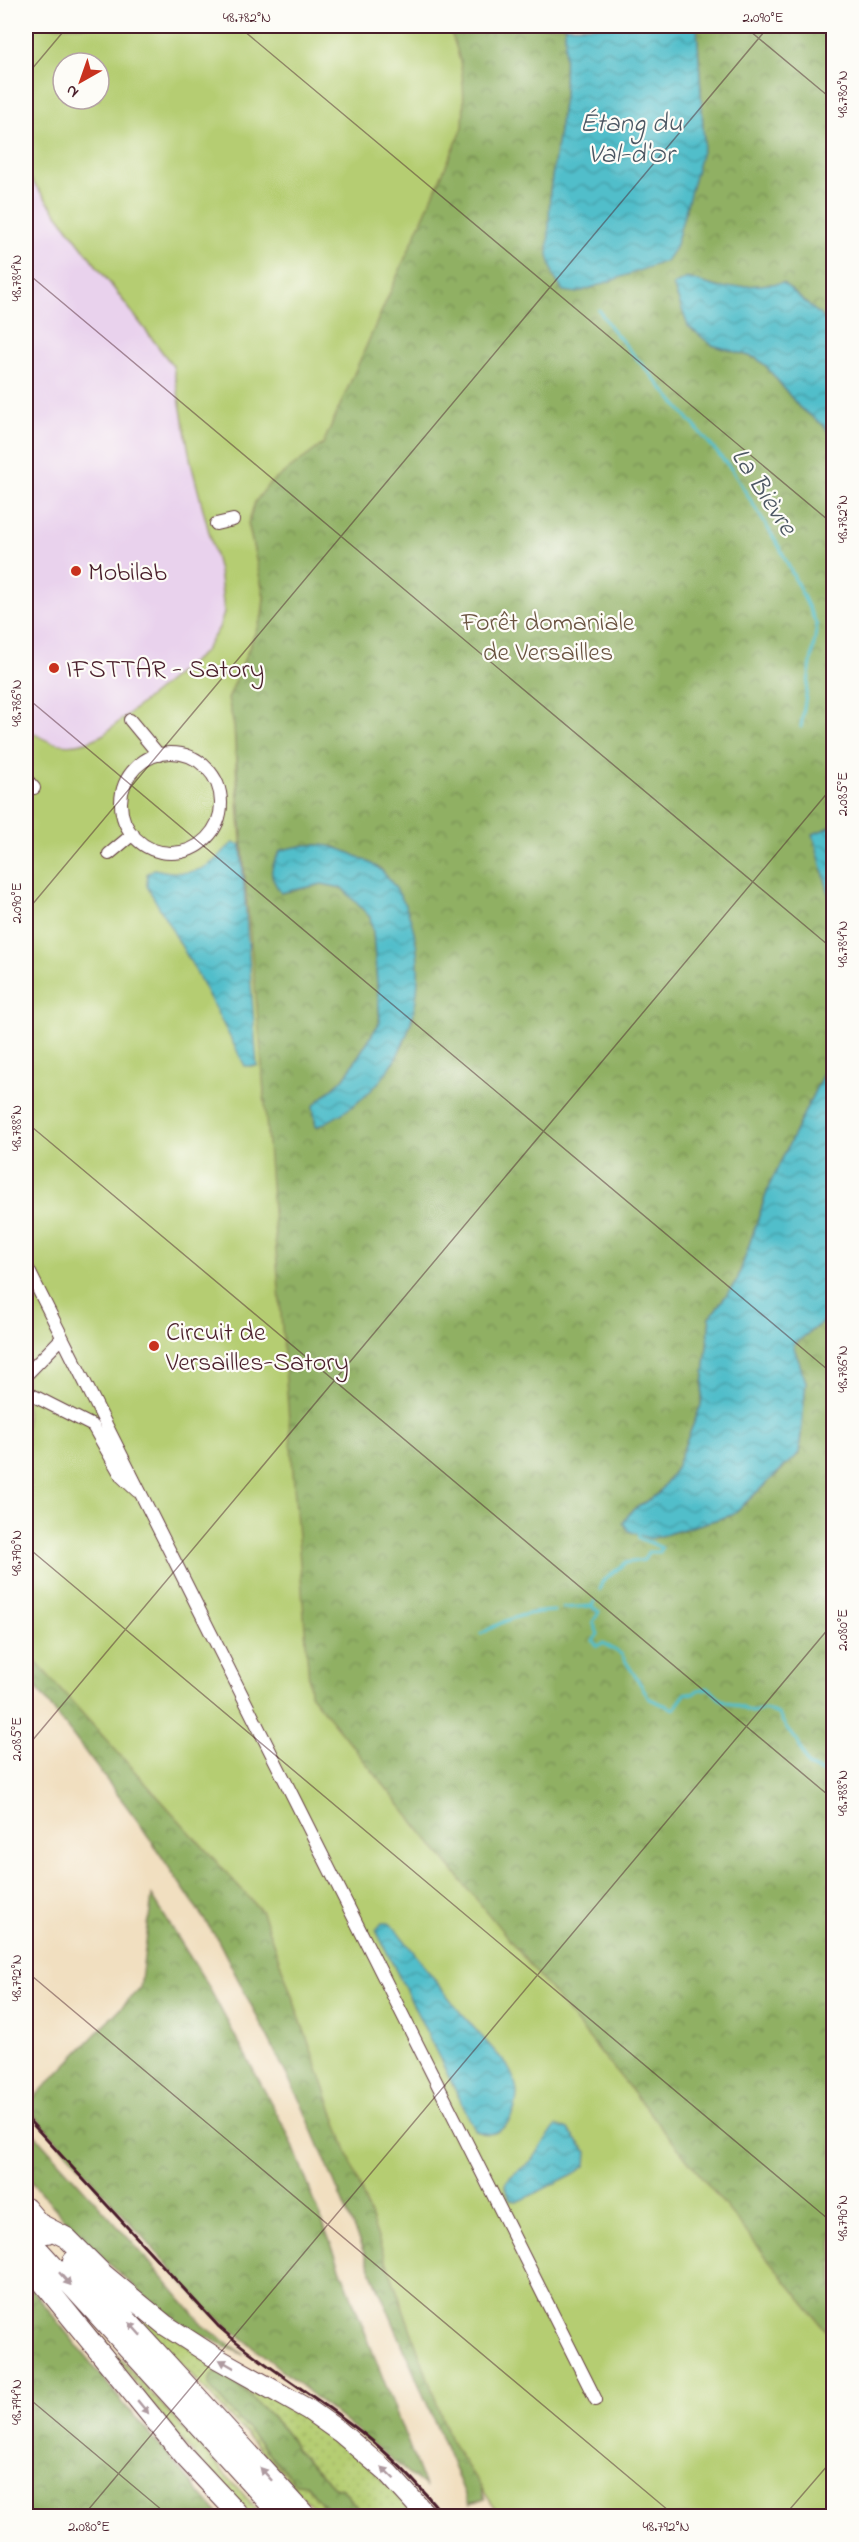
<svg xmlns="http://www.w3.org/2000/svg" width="859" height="2542" font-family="'Indie Flower',sans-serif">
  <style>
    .built { fill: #e9d2ed }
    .grass { fill: url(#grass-dots); stroke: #80764e; stroke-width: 1.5 }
    .forest { fill: url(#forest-crowns); stroke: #6d6848; stroke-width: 1.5; fill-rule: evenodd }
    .pitch { fill: #b5cd72; stroke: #80764e; stroke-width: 1.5; fill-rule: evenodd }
    .water { fill: url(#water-waves); stroke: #4e6e7a; stroke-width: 1.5 }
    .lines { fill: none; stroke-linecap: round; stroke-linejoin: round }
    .stream { stroke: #51beca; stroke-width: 3 }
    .minor-casing { stroke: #633c41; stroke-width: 14 }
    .trunk-casing { stroke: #633c41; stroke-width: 22 }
    .minor { stroke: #fff; stroke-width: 12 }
    .trunk { stroke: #fff; stroke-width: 20 }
    .rail { stroke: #4a1f2b; stroke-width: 3 }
    .oneway { fill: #ae9aa0 }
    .ticks { fill: none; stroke: #4a1f2b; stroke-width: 1.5; stroke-opacity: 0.45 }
    .poi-dot { fill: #c8321e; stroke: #fdfcf7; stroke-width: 2 }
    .labels { text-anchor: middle; stroke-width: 4.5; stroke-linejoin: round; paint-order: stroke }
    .poi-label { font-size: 26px; fill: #4a1f2b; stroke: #fdfcf7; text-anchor: start }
    .park-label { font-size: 26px; fill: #6a5340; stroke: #fdfcf7 }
    .water-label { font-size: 27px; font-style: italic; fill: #4c5763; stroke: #fdfcf7 }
    .neatline { fill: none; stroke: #4a1f2b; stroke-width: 2 }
    .ticks-label { font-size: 15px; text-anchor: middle; fill: #4a1f2b }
  </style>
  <defs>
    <pattern id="grass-dots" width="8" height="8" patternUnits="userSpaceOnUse" patternTransform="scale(1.5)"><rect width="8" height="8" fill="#b5cd72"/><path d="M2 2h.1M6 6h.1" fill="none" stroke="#9db063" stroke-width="1.8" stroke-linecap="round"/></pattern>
    <pattern id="forest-crowns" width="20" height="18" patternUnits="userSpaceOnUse" patternTransform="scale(1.5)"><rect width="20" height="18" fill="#90b064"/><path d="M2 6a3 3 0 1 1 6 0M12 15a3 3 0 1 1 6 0" fill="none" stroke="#788f53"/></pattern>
    <pattern id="water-waves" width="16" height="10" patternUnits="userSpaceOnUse" patternTransform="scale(1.5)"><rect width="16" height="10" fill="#51beca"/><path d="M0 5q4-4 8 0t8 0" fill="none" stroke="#459aa4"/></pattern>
  </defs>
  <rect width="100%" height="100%" fill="#fdfcf7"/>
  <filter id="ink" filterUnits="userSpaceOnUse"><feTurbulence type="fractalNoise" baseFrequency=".0167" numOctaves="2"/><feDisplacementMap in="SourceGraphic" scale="12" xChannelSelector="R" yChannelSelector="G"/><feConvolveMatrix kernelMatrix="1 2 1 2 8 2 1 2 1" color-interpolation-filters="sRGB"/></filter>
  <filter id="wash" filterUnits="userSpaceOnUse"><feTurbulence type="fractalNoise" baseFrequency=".008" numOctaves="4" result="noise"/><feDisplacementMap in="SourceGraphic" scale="24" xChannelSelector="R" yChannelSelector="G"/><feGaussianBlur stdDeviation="1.35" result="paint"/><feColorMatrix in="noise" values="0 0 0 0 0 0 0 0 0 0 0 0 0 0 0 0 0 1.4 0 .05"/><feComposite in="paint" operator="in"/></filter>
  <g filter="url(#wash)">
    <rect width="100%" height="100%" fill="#f1dfc0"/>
    <path class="built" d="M26 172 173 366 191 463 219 571 224 613 219 627 204 652 104 734 92 741 77 745 61 746 46 741 26 727Z"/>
    <path class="grass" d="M83 2317 106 2343 263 2516H249L202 2466Z
      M145 2320 285 2404 342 2441 421 2516H363L343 2490 334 2487 294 2449C294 2433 240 2388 226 2375L305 2484 333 2516H321L143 2322Z"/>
    <path class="forest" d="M26 26H565L564 97 550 191 704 144 697 26H833V326L783 284 720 288 687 279 712 345 756 358 766 366 799 407 823 425 833 438V826L814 834 833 910V1053L769 1186 737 1281 710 1317 701 1405 675 1470 658 1494 631 1511 629 1531 650 1539 732 1515 799 1454 806 1382 793 1345 825 1320 833 1318V2350L305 1710 234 727 228 699 262 616 264 597 248 523 255 502 173 366 26 173ZM63 63H99V99H63ZM317 845 335 847 381 869 399 896 413 1017 403 1045 388 1070 357 1103 316 1127 313 1106 345 1077 380 1022 373 932 371 917 342 888 322 884 281 893V850Z
      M26 1652 226 1846 304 1967 485 2500 469 2504 302 2105 218 1940 137 1820 26 1674Z
      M152 1896 207 1984 290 2138 425 2487 208 2310 26 2106 140 1988Z
      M26 2125 139 2250 203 2325 244 2355C222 2344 196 2334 175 2319 119 2278 71 2227 26 2176Z
      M26 2282 122 2402 220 2516H26Z
      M219 2371 226 2375C240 2388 294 2433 295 2449L334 2487 343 2489 363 2516H333L305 2484 295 2483 209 2386 211 2376Z"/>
    <path class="pitch" d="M26 26H448C464 60 465 90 463 127L323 444 268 485 255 502 248 523 264 597 262 616 228 699 234 727 239 819 260 1041 310 1694 833 2339V2516H500L450 2440 262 1912 26 1651V727C50 748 77 750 104 734L204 652 219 628 224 613 222 594 219 571 191 463 173 366 26 173ZM63 63H99V99H63Z"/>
    <path class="water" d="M565 26H697L704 144 675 248 666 261 577 293 563 291 554 277 548 255 550 191 564 97Z
      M687 278 720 288 783 283 833 326V438L823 425 799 407 766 366 756 358 712 345 688 326 673 285Z
      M833 826H834L833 910 813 834Z
      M233 843 241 845 257 1066H245L194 968 147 886V874L154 869C175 874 198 876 215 860 222 854 226 848 233 843Z
      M306 845C315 845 325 844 333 847 343 849 375 864 382 871 428 919 427 1001 397 1056 379 1089 350 1112 316 1127L313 1106 345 1077 380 1022 373 932 370 917 342 888 322 884 281 893C268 874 269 869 281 850Z
      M833 1053V1318L825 1320 793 1345 806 1382 799 1453 732 1515 650 1539 629 1531 623 1523 631 1511 658 1494 675 1470 701 1405 710 1317 737 1281 769 1186Z
      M382 1923H389L395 1928 460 2012 507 2065C511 2072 516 2082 517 2091 518 2115 501 2144 475 2130L376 1930Z
      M557 2126 568 2130 587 2152 586 2165 575 2173 522 2200 515 2201 510 2199 505 2185C509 2174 523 2169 532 2160 541 2150 547 2134 557 2126Z"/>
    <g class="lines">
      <path class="stream" d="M599 310 610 327 732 470 780 548 817 625 801 727
        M600 1590 602 1582 625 1563 644 1560 648 1552H660L662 1548 639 1538 638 1532
        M594 1602 592 1606 599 1612 593 1622 598 1634 593 1641 597 1646 603 1643 621 1654 650 1699 674 1709 686 1693 693 1694 698 1690 709 1688 720 1699 752 1712 765 1709 778 1714 789 1732 797 1740 808 1766 834 1777
        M563 1608 591 1606
        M481 1634C505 1619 525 1612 554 1611"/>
    </g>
  </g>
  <g filter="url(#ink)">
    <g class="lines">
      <g class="minor-casing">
        <path id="minor" d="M216 524 233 520
          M130 720 159 755
          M121 803a50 50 0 1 1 100 0a50 50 0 1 1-100 0Z
          M26 779 34 788
          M109 854 133 834
          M26 1265 596 2400
          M26 1375 62 1338
          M26 1392 93 1426 122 1477 137 1491"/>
      </g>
      <g class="trunk-casing">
        <path id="trunk" d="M26 2208 47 2233
          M40 2224 67 2238 103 2274 165 2325 213 2356 309 2410 340 2432 388 2473 427 2516
          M26 2236 281 2516
          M73 2261 306 2516
          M26 2262 184 2456 240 2516"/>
      </g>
      <use href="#minor" class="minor"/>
      <use href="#trunk" class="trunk"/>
      <path class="rail" d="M26 2117 219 2327C263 2366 314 2395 360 2431 392 2456 419 2485 444 2516"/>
    </g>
    <defs><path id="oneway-solid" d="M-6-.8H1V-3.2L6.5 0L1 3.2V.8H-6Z" transform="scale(1.5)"/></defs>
    <g class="oneway">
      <use href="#oneway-solid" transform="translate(65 2279) rotate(48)"/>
      <use href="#oneway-solid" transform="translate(135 2329) rotate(-132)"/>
      <use href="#oneway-solid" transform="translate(227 2364) rotate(-150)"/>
      <use href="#oneway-solid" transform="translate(143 2407) rotate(50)"/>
      <use href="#oneway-solid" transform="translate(388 2473) rotate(-136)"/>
      <use href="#oneway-solid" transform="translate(266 2474) rotate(-132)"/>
    </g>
  </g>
  <path class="ticks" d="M238 26 834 525M744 26 834 101M26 76 68 26M26 272 834 950M26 697 834 1375M26 912 769 26M26 1122 834 1800M26 1546 834 2224M26 1748 834 785M26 1971 675 2516M26 2396 169 2516M83 2516 834 1622M784 2516 834 2458"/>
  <g class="poi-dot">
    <circle cx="76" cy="571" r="6"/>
    <circle cx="54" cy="668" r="6"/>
    <circle cx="154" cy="1346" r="6"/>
  </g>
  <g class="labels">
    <g class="poi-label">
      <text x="88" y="580">Mobilab</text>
      <text x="66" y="677">IFSTTAR - Satory</text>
      <text x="166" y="1340">Circuit de<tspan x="166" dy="30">Versailles-Satory</tspan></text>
    </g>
    <g class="park-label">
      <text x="548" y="630">Forêt domaniale<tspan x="548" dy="30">de Versailles</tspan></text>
    </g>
    <g class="water-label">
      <text x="631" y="131">Étang du<tspan x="631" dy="31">Val-d'Or</tspan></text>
      <text transform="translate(765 491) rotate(57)" y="9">La Bièvre</text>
    </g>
  </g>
  <rect width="859" height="2542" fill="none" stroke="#fdfcf7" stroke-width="66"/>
  <g transform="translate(81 81) rotate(220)"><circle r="28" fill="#fdfcf7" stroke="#b5a4a5" stroke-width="1.5"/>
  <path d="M0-4.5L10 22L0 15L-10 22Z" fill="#c8321e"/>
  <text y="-9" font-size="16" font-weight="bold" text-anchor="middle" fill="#4a1f2b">N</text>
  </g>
  <rect x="33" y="33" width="793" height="2476" class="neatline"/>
  <g class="ticks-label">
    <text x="247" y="22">48.782°N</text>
    <text x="763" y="22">2.090°E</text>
    <text transform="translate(842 94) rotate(-90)" y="5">48.780°N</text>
    <text transform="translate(16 278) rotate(-90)" y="5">48.784°N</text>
    <text transform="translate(842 519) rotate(-90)" y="5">48.782°N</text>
    <text transform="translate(16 703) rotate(-90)" y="5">48.786°N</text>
    <text transform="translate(842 794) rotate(-90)" y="5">2.085°E</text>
    <text transform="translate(16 903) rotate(-90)" y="5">2.090°E</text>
    <text transform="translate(842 944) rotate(-90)" y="5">48.784°N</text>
    <text transform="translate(16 1128) rotate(-90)" y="5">48.788°N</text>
    <text transform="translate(842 1369) rotate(-90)" y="5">48.786°N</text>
    <text transform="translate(16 1553) rotate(-90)" y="5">48.790°N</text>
    <text transform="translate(842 1630) rotate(-90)" y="5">2.080°E</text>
    <text transform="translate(16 1739) rotate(-90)" y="5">2.085°E</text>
    <text transform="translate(842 1793) rotate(-90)" y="5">48.788°N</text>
    <text transform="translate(16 1978) rotate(-90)" y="5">48.792°N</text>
    <text transform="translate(842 2218) rotate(-90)" y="5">48.790°N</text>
    <text transform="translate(16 2402) rotate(-90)" y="5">48.794°N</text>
    <text x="89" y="2531">2.080°E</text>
    <text x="666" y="2531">48.792°N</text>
  </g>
</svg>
